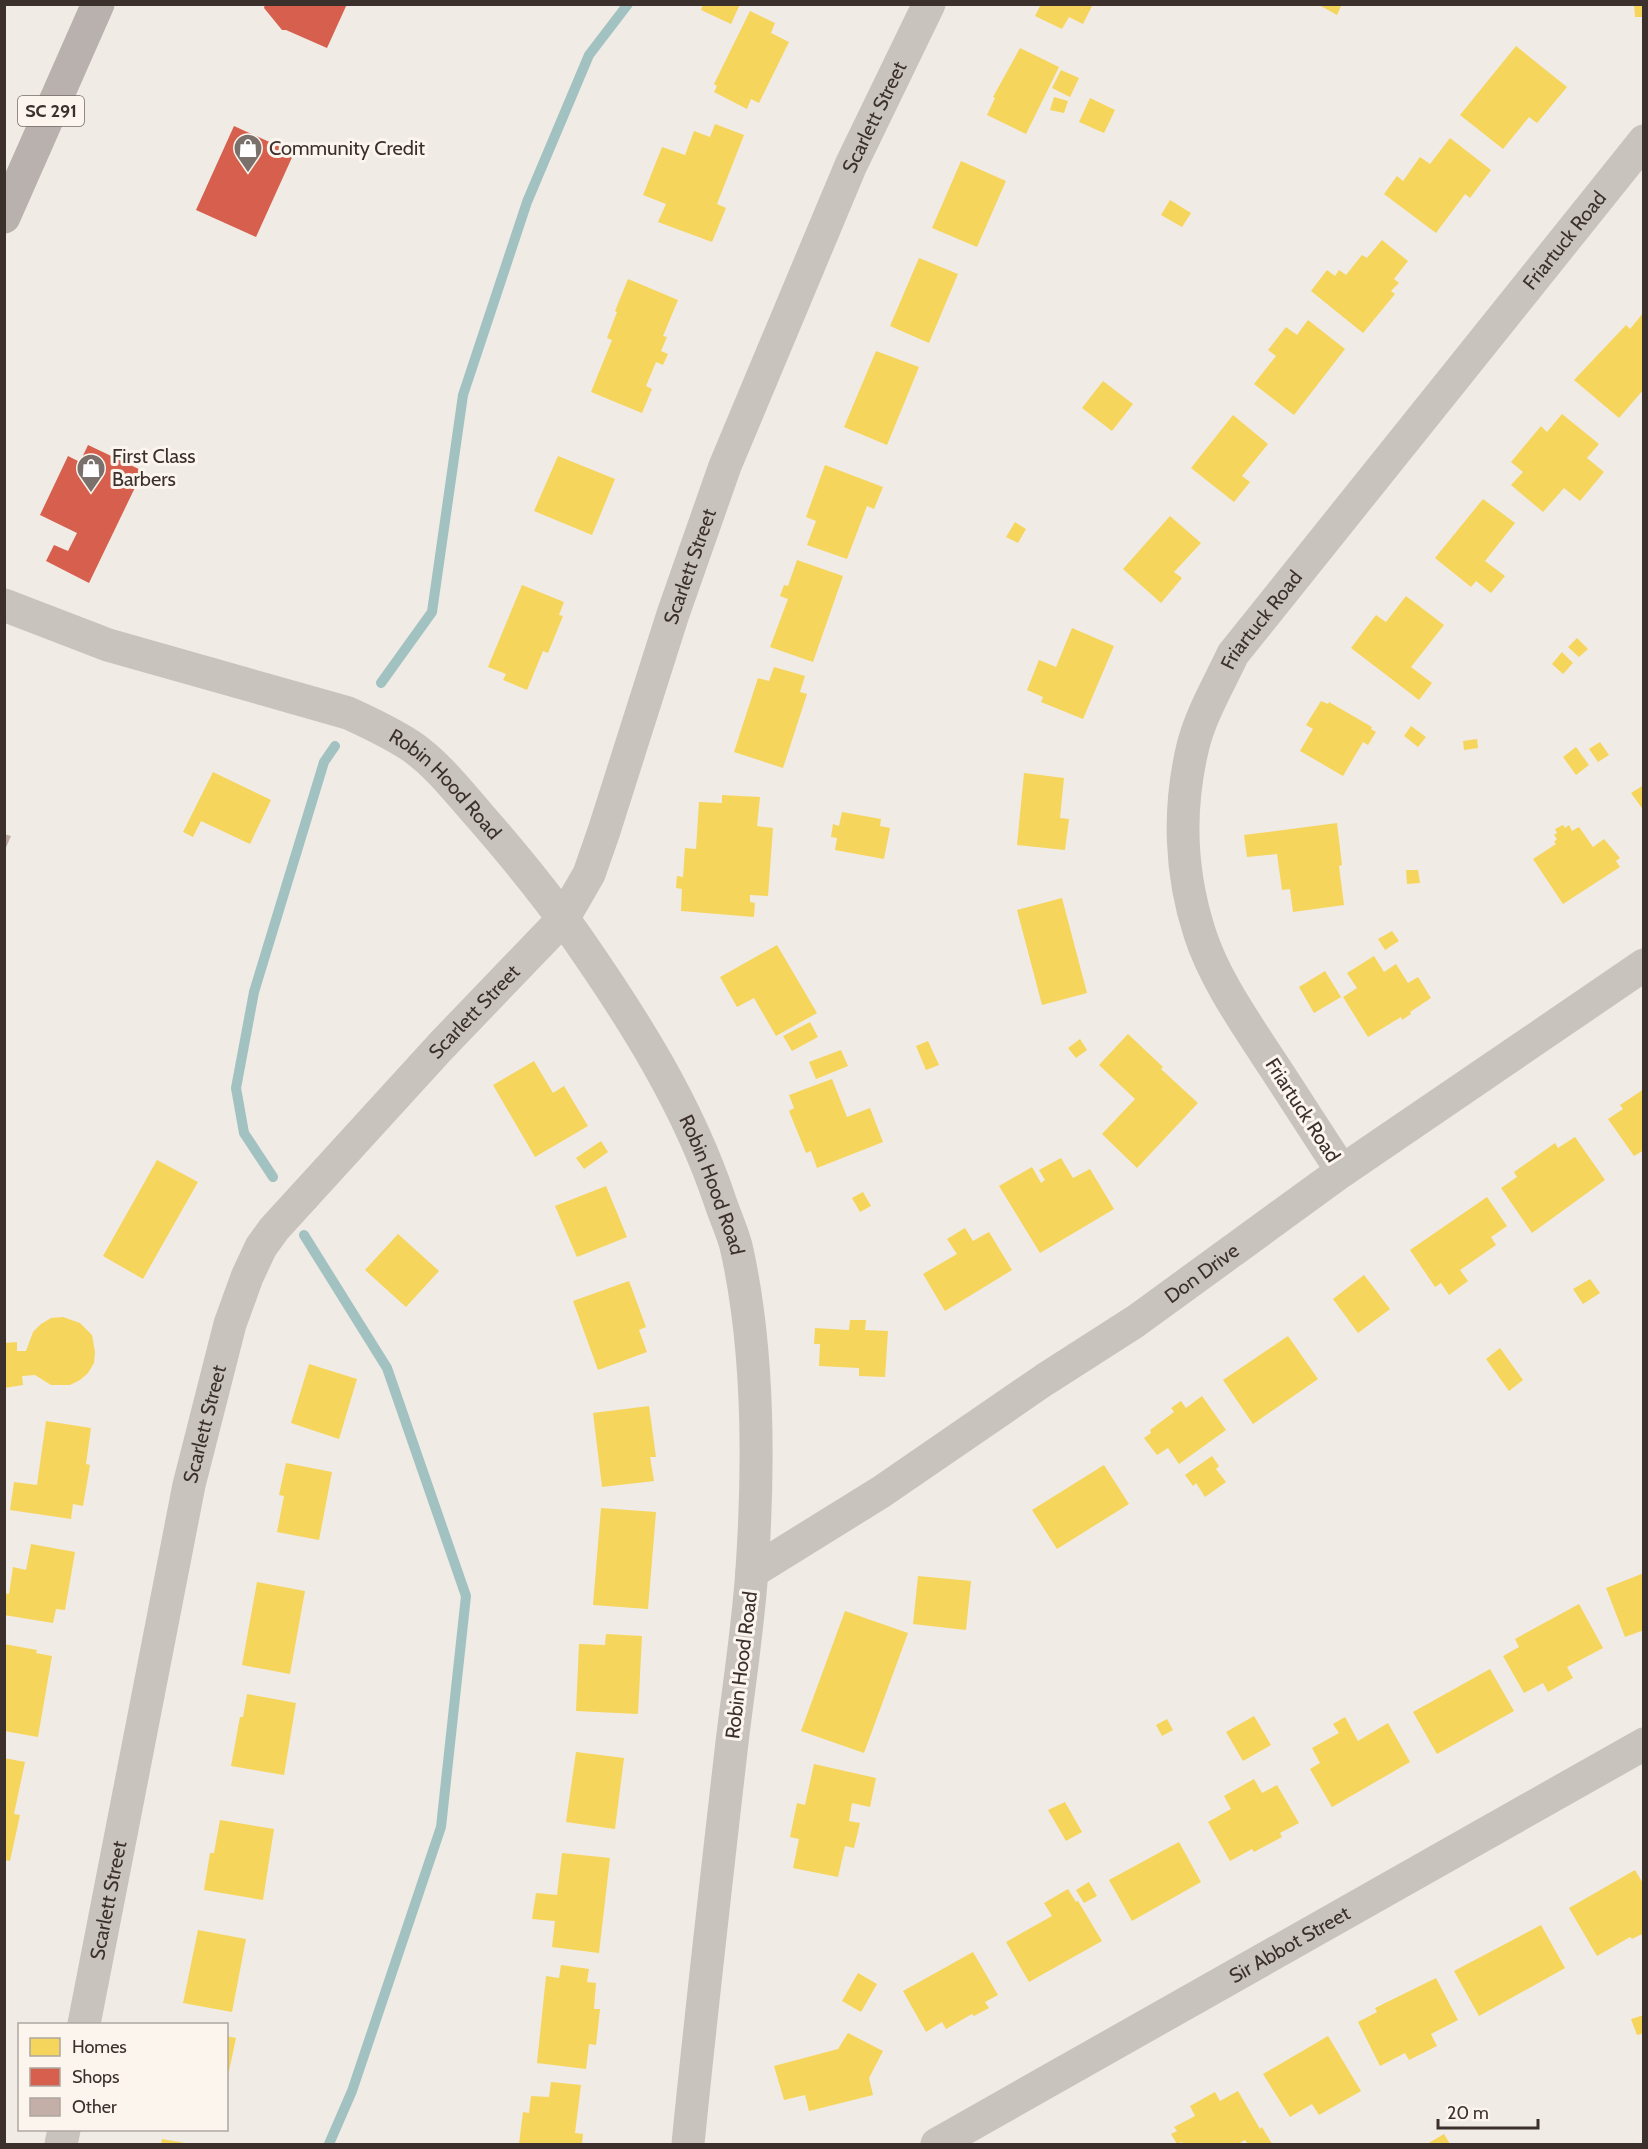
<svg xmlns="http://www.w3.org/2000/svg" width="1648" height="2149" font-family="Cabin,sans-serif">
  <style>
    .homes { fill: #f6d55c }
    .shops { fill: #d6604d }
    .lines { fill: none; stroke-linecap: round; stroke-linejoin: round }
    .stream { stroke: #a1c2c1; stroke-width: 10 }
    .building { fill: #c3afa7 }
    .minor { stroke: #c9c3be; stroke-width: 33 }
    .major { stroke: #b8b1ad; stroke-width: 33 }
    .labels { text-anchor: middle; stroke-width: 6; stroke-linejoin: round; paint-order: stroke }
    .shield { fill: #fbf5ee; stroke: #756b66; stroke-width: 1.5 }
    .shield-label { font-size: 18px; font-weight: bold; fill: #3b302b }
    .street-label { font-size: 20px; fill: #3b302b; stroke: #fbf5ee }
    .poi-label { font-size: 20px; fill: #3b302b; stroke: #fbf5ee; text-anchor: start }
  </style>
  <rect width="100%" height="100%" fill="#f0ebe5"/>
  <path class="homes" d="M703 4H740L731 24 701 10Z
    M1041 4H1093L1083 24 1069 17 1062 29 1035 16Z
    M1321 4H1342L1337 15 1321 6Z
    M1634 4H1644V17H1635Z
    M750 11 775 23 771 33 789 42 759 103 751 99 747 109 714 92 717 86 714 84Z
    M1516 46 1567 87 1537 123 1529 117 1503 149 1460 115Z
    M1020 48 1059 67 1026 134 987 115 995 98 993 97Z
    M1061 70 1079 78 1070 97 1052 88Z
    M1054 97 1068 101 1064 113 1050 110Z
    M1090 98 1115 110 1104 133 1079 122Z
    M715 124 744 135 717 204 726 208 712 242 658 222 666 204 643 195 662 147 685 155 694 131 710 137Z
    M1450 138 1491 170 1470 198 1465 194 1436 233 1384 194 1397 176 1403 181 1420 157 1430 164Z
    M961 161 1006 181 977 247 932 228Z
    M1170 200 1191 213 1182 227 1161 215Z
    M1382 240 1408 261 1394 279 1399 283 1391 291 1395 294 1363 333 1311 291 1327 270 1335 276 1339 270 1346 275 1362 255 1367 258Z
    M919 258 958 274 929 343 890 326Z
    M628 279 678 300 663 336 667 337 661 351 668 354 663 365 656 362 646 386 652 389 642 413 591 392 612 340 607 338 617 312 615 311Z
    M1644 312V389L1619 418 1574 380 1626 325 1630 329Z
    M1308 320 1345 349 1294 415 1254 384 1276 356 1268 350 1286 327 1297 335Z
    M876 351 919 367 887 445 844 427Z
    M1103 381 1133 404 1112 431 1082 408Z
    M1562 414 1599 444 1587 458 1604 472 1580 501 1564 488 1543 512 1511 485 1523 472 1511 462 1541 426 1547 432Z
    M1233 415 1268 444 1242 476 1250 482 1234 502 1191 468Z
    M558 456 615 479 592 535 534 511Z
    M825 465 883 487 874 509 867 506 847 559 807 545 816 521 806 517Z
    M1483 499 1515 523 1485 561 1505 576 1491 593 1476 581 1471 587 1435 558Z
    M1170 516 1201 543 1174 572 1182 578 1161 603 1123 569Z
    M1015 522 1026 529 1018 543 1006 537Z
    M797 560 843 576 813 662 770 647 788 599 780 596 784 585 788 586Z
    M522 585 564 602 559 615 563 616 548 653 543 651 527 690 503 680 506 674 488 667Z
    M1406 596 1444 625 1411 667 1432 683 1419 700 1351 648 1376 615 1386 622Z
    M1072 628 1114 646 1083 719 1041 702 1043 697 1027 690 1039 660 1056 667Z
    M1577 638 1588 649 1579 657 1568 647Z
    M1562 652 1573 663 1563 674 1552 664Z
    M774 667 805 676 800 692 807 694 783 768 734 752 758 678 769 681Z
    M1321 701 1328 704 1329 702 1372 727 1371 729 1376 732 1368 745 1363 742 1343 776 1300 751 1313 729 1306 725Z
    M1411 726 1426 737 1418 747 1404 736Z
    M1477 739 1478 748 1464 750 1463 741Z
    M1600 742 1609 755 1598 762 1589 749Z
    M1576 747 1589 765 1576 775 1563 757Z
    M213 772 271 800 250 844 201 821 193 837 183 832Z
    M1024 773 1064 778 1060 818 1069 819 1065 850 1017 845Z
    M1644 785V811L1631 793Z
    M722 795 760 797 757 826 773 828 768 896 750 895V902L755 903 754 917 681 911 682 889 676 888 677 876 683 877 685 848 696 849 699 802 722 803Z
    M842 812 881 819 880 826 890 828 884 859 835 850 837 838 831 837 833 824 839 826Z
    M1337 823 1342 865 1339 866 1344 905 1293 912 1290 889 1282 890 1277 854 1247 857 1244 835Z
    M1563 825 1565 828 1569 825 1572 831 1579 827 1593 847 1604 839 1620 858 1616 861 1620 867 1563 904 1533 859 1556 844 1554 842 1557 839 1554 835 1557 833 1555 829Z
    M1406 870H1418L1420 883 1407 884Z
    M1062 898 1087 993 1042 1005 1017 910Z
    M1392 931 1399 941 1385 950 1378 939Z
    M777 945 817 1013 776 1036 754 998 737 1007 720 977Z
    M1374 956 1384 972 1396 964 1408 983 1418 977 1431 998 1410 1012 1411 1014 1402 1020 1401 1017 1368 1037 1343 997 1357 988 1347 973Z
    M1325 971 1341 997 1314 1013 1299 987Z
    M810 1022 818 1037 792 1051 783 1036Z
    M1128 1034 1163 1067 1161 1069 1198 1103 1137 1168 1102 1134 1135 1099 1099 1065Z
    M1080 1039 1087 1050 1076 1058 1068 1048Z
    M928 1041 939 1065 926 1070 916 1046Z
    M841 1050 848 1066 816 1079 809 1062Z
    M534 1061 553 1093 564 1086 588 1126 535 1157 493 1085Z
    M832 1079 847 1117 870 1108 883 1142 817 1168 811 1151 806 1153 789 1111 794 1108 789 1095Z
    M1644 1089V1150L1634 1156 1608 1119 1623 1109 1620 1105Z
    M1575 1137 1605 1180 1532 1233 1501 1188 1517 1177 1514 1172 1555 1143 1558 1148Z
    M601 1141 608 1152 584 1169 576 1158Z
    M1061 1158 1073 1178 1090 1169 1114 1209 1040 1253 999 1186 1032 1167 1041 1183 1045 1180 1039 1170Z
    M157 1160 198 1182 143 1279 103 1256Z
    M606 1186 627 1237 577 1257 555 1206Z
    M863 1192 871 1206 860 1212 852 1198Z
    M1487 1197 1507 1226 1491 1237 1496 1245 1460 1270 1468 1281 1449 1295 1441 1283 1435 1287 1410 1250Z
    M965 1228 973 1241 989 1232 1012 1270 945 1311 923 1274 957 1254 947 1239Z
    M398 1234 439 1271 406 1307 365 1270Z
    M1364 1275 1390 1309 1358 1333 1333 1299Z
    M1590 1279 1600 1293 1583 1304 1573 1289Z
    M629 1281 646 1327 639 1330 647 1352 598 1370 573 1301Z
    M63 1317 80 1323 92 1335 95 1352 94 1363 88 1373 80 1380 70 1385H51L35 1375 22 1376 23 1385 4 1388V1343L17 1342V1351H26L33 1332 41 1324 51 1318Z
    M850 1320H866L865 1330 888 1331 885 1377 859 1376V1368L819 1366 820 1344H814L815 1328 849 1330Z
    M1288 1336 1318 1379 1253 1424 1223 1380Z
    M1500 1348 1523 1380 1509 1391 1486 1359Z
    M309 1364 357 1379 339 1439 291 1423Z
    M1202 1396 1226 1430 1179 1464 1168 1448 1157 1455 1144 1438 1151 1433 1150 1430 1174 1412 1171 1408 1181 1401 1186 1408Z
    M649 1406 656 1457H650L654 1481 602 1487 593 1413Z
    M46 1421 91 1428 86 1464 90 1465 83 1506 73 1504 71 1519 10 1510 14 1482 37 1485Z
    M1212 1456 1219 1466 1216 1469 1226 1482 1205 1497 1196 1483 1193 1486 1185 1475Z
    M286 1463 332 1472 319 1540 277 1532 284 1496 279 1495Z
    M1104 1465 1129 1504 1057 1549 1032 1510Z
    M601 1508 656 1512 648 1609 593 1605Z
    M31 1544 75 1552 65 1610 56 1609 53 1623 4 1615V1593L9 1594 13 1567 26 1570Z
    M1644 1573V1630L1625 1637 1606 1588Z
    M918 1576 971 1581 966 1630 913 1624Z
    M257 1582 305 1591 290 1674 242 1665Z
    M1579 1604 1603 1648 1567 1667 1573 1678 1548 1692 1543 1683 1524 1693 1503 1656 1519 1647 1515 1639Z
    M845 1611 908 1633 864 1753 801 1731Z
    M606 1634 642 1636 638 1714 576 1711 579 1644 605 1645Z
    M4 1644 37 1650 36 1653 52 1656 38 1737 4 1731Z
    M1490 1669 1514 1711 1437 1754 1413 1712Z
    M247 1694 296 1703 284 1775 231 1766 240 1717H243Z
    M1254 1716 1271 1745 1243 1761 1226 1732Z
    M1345 1717 1358 1741 1388 1723 1410 1762 1332 1807 1310 1769 1320 1763 1312 1748 1339 1733 1333 1724Z
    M1167 1719 1173 1730 1162 1736 1156 1725Z
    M576 1752 624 1758 615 1829 566 1822Z
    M4 1758 25 1762 14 1814 20 1815 10 1861 4 1860Z
    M814 1764 876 1778 870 1807 852 1803 849 1821 860 1823 854 1848 845 1846 838 1877 793 1868 799 1839 790 1837 797 1803 805 1805Z
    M1254 1779 1262 1793 1277 1785 1299 1823 1280 1833 1282 1837 1254 1852 1252 1849 1230 1861 1208 1822 1231 1809 1224 1796Z
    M1065 1802 1082 1832 1066 1841 1048 1810Z
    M220 1820 274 1829 263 1900 204 1890 210 1853H214Z
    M1179 1842 1201 1882 1132 1921 1109 1880Z
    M562 1853 610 1858 599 1953 552 1947 555 1921 532 1919 536 1893 557 1895Z
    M1635 1870 1644 1885V1918L1642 1919 1644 1933 1632 1939 1630 1937 1597 1956 1569 1908Z
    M1089 1882 1097 1896 1084 1903 1076 1890Z
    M1068 1889 1076 1902 1078 1901 1102 1941 1029 1982 1006 1942 1052 1916 1044 1903Z
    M1541 1925 1565 1968 1479 2016 1454 1971Z
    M198 1930 246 1939 232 2012 183 2003Z
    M973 1952 998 1995 985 2002 989 2008 974 2016 972 2014 946 2029 942 2022 926 2032 903 1991Z
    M561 1965 589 1969 587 1982 596 1983 594 2009H600L596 2045 589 2044 586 2069 537 2063 546 1976 559 1978Z
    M858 1973 877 1984 861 2012 842 2001Z
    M1436 1978 1458 2020 1431 2034 1437 2046 1409 2060 1405 2053 1380 2066 1358 2022 1377 2012 1375 2008Z
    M1644 2015V2033L1637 2035 1631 2019Z
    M848 2033 883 2051 869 2078 873 2095 809 2111 805 2095 784 2100 774 2066 838 2049Z
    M226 2036 236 2038 228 2076H226Z
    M1328 2036 1361 2091 1319 2115 1312 2104 1290 2117 1263 2074Z
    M551 2082 581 2085 575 2133 583 2134 582 2144H519L523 2112 529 2113 531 2096 549 2097Z
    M1238 2091 1260 2129 1262 2127 1272 2144H1248L1245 2140 1238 2144H1184L1182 2142 1177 2144 1171 2134 1177 2131 1174 2127 1195 2116 1190 2106 1215 2092 1220 2101Z
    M1444 2134 1450 2144H1427Z
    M162 2139 185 2143V2144H161Z"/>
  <path class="shops" d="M265 4H347L327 48 286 30H282L264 8Z
    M234 126 294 153 256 237 196 210Z
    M88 445 143 471 89 583 46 561 54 545 68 551 77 533 40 515 68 456 80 462Z"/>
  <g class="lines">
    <path class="stream" d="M381 683 432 612 463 395 527 202 589 55 628 4
      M273 1177 244 1133 236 1088 254 992 324 762 335 746
      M304 1235 387 1368 466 1596 441 1827 352 2091 329 2144"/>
  </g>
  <path class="building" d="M4 834 11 836 4 852Z"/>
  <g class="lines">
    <g class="minor">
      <path id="s1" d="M4 605 108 645 348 713C370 723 391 733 411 746 437 764 457 790 478 814 513 854 546 894 577 938 634 1020 688 1105 720 1201 725 1216 732 1231 736 1246 759 1347 759 1466 752 1569 748 1630 738 1690 731 1751 716 1882 701 2013 688 2144"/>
      <path id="s2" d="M1342 1171C1316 1132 1291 1092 1265 1053 1241 1016 1214 977 1200 934 1180 873 1178 808 1193 746 1201 714 1219 684 1233 654L1644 141"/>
      <path id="s3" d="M752 1572 881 1492 1044 1380 1136 1321 1342 1171 1644 965"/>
      <path id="s4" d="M84 2024 189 1485 230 1324 247 1277 261 1247 274 1229 441 1046 563 919 589 874 604 831 673 614 725 466 851 165 929 4"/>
      <path d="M61 2144 64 2130"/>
      <path id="s5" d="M937 2144 1644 1744"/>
    </g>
    <path class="major" d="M4 217 98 4"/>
  </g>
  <defs>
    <g id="shop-pin" transform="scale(1.5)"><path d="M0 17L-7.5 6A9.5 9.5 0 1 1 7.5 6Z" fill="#7a716c" stroke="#fbf5ee"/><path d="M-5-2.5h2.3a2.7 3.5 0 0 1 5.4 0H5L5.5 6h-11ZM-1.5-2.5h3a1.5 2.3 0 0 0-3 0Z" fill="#fff"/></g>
  </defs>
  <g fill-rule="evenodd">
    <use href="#shop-pin" x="248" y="148"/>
    <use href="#shop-pin" x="91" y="468"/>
  </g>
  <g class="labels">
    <rect class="shield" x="18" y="96" width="66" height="30" rx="4.5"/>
    <g class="shield-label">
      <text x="51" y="117">SC 291</text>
    </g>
    <g class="street-label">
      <text dy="7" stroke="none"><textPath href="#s4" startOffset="2106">Scarlett Street</textPath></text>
      <text dy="7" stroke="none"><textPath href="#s2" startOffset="1098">Friartuck Road</textPath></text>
      <text dy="7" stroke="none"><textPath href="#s4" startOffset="1620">Scarlett Street</textPath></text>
      <text dy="7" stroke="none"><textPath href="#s2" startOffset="612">Friartuck Road</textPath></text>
      <text dy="7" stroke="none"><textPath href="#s1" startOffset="483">Robin Hood Road</textPath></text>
      <text dy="7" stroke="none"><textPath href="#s4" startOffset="1116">Scarlett Street</textPath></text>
      <text transform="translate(1303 1110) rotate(57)" y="7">Friartuck Road</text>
      <text dy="7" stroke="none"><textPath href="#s1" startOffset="969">Robin Hood Road</textPath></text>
      <text dy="7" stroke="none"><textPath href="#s3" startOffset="540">Don Drive</textPath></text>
      <text dy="7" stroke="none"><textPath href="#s4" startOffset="612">Scarlett Street</textPath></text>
      <text transform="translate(741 1665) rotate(-83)" y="7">Robin Hood Road</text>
      <text dy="7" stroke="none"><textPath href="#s4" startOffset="126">Scarlett Street</textPath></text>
      <text dy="7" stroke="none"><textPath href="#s5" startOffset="405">Sir Abbot Street</textPath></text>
    </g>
    <g class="poi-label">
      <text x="269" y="155">Community Credit</text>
      <text x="112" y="463">First Class<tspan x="112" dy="23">Barbers</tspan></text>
    </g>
  </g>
  <rect width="1648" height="2149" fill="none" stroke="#3b302b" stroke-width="12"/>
  <rect x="18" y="2023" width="210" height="108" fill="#fbf5ee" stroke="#aea6a0" stroke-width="1.5"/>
  <rect x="30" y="2038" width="30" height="18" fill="#f6d55c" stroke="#aea6a0" stroke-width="1.5"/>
  <text x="72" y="2053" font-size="18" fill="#3b302b">Homes</text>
  <rect x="30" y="2068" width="30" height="18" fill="#d6604d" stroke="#aea6a0" stroke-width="1.5"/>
  <text x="72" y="2083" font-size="18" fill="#3b302b">Shops</text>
  <rect x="30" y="2098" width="30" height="18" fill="#c3afa7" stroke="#aea6a0" stroke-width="1.5"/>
  <text x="72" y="2113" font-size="18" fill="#3b302b">Other</text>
  <path d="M1438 2119v9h100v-9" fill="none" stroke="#3b302b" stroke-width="3"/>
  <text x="1447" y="2119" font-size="18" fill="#3b302b" stroke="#fbf5ee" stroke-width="4.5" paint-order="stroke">20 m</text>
</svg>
